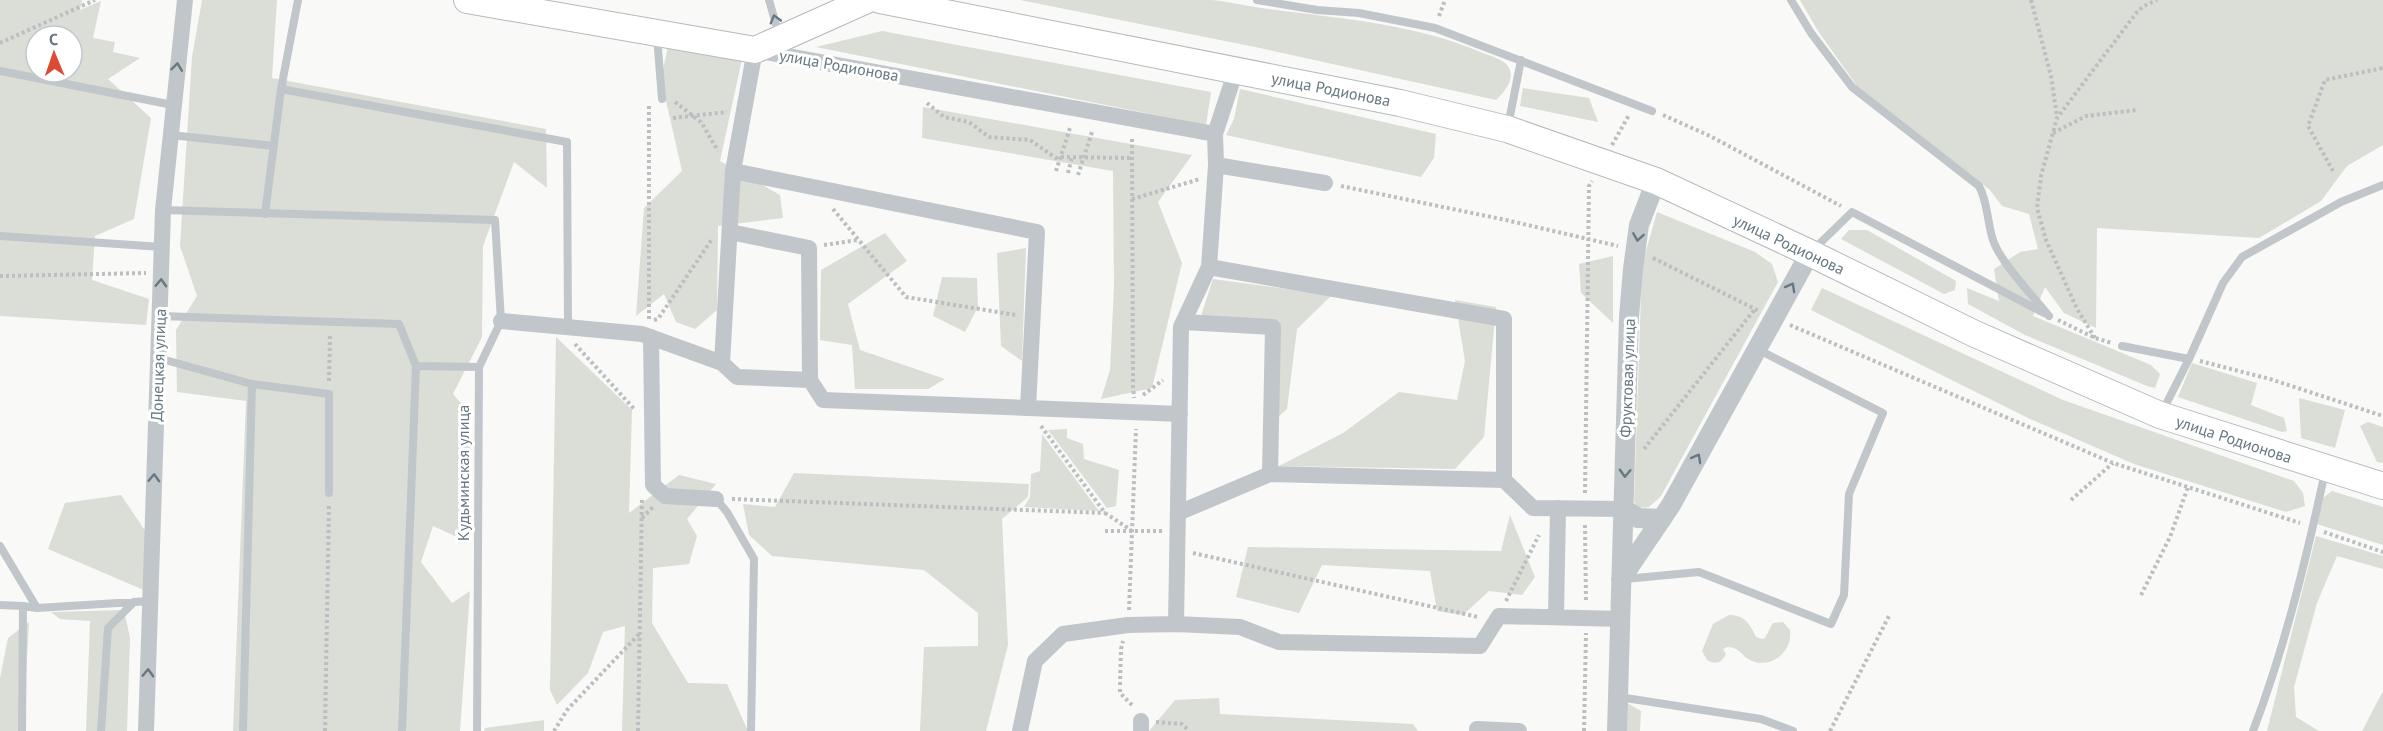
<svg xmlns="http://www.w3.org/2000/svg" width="2383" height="731" font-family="'PT Sans',sans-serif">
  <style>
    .green { fill: #daded6; fill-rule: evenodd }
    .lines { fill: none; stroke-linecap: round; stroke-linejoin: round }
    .primary-casing { stroke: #b4babd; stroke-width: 28 }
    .path { stroke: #bbbfc1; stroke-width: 4; stroke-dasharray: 3 3; stroke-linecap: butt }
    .service { stroke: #c0c6c9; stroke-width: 8 }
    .minor { stroke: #c0c6c9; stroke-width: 16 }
    .tertiary { stroke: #c0c6c9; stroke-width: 20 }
    .primary { stroke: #fff; stroke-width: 26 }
    .oneway { stroke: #667881 }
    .labels { text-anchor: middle; stroke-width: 6; stroke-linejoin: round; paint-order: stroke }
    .street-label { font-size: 16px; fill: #667881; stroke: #fff }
  </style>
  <rect width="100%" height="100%" fill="#f9f9f7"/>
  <path class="green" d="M0 0H82L80 10 101 1 93 38 115 42 113 52 140 58 108 79 151 118 134 219 95 236 92 280 149 299 146 325 0 316ZM36 36H72V72H36Z
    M202 0H277L272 78 546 129 547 188 514 162 483 246 482 337 453 394 471 415 468 542 433 526 421 562 452 603 470 591 460 731H233L246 401 177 392 176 330 197 296 180 246 192 57Z
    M1020 0C1084 0 1148 0 1211 0 1228 1 1245 6 1261 8 1335 18 1414 23 1483 53 1491 56 1502 59 1507 65 1517 77 1505 92 1496 100L1260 48Z
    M1800 0H2383V145L2347 166 2321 201 2259 238 2097 228 2096 328 2064 313 2045 287 2033 316 2151 365 2160 374 2155 388 2147 386 2025 335 1968 304 1967 288 1999 301 1994 269 2020 252 2038 249 2029 214 2002 206 1990 190 1857 86 1818 31Z
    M882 31 1211 92 1206 125 816 47Z
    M668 46 742 59 720 161 780 195 783 218 718 226 717 310 695 329 676 322 664 294 636 316 644 208 682 171 661 79Z
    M1523 88 1589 98 1598 122 1520 106Z
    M1240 89 1436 134 1434 158 1421 177 1226 135 1234 119Z
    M923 107 1192 155 1158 202 1182 263 1152 388 1101 399 1110 370 1114 287 1113 171 922 138Z
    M1657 212 1755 252 1772 264 1778 282 1661 496 1649 507 1639 508 1634 502 1642 265Z
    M1849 230H1867L1956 281 1955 290 1944 294 1841 239Z
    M885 233 907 261 848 304 860 350 945 379 928 389H855L852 345 820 340 821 270Z
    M1026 248 1022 361 1001 346 997 253Z
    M1613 256V323L1581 293 1579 264Z
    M942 277 977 278 978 307 965 332 933 316Z
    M1213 279 1332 295 1297 329 1287 409 1277 418 1264 321 1198 325Z
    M1822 288 2063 400 2294 481 2303 493 2305 506 2286 512 2134 464 2030 419 1811 310Z
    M1455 300 1496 307 1484 437 1455 469 1279 466 1343 433 1399 392 1457 400 1465 361Z
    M556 337 632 410 629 513 679 475 716 484 687 519 697 536 689 564 653 568 652 623 688 683 727 684 748 731H622L625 626 603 632 588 673 557 705 550 690Z
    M2192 363 2257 383 2251 405 2284 418 2287 431 2282 432 2178 397Z
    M2299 398 2345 410 2335 448 2301 438Z
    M2368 422 2383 427V463L2377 462 2360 426Z
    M1067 429V438L1083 444 1084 459 1119 470 1116 506 1107 508 1048 430Z
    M1042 434 1099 511 1024 507 1030 497 1031 474 1040 471Z
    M794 473 1029 484 1028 497 1002 519 1008 645 986 731H920L924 647 978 646V613L924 570 772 556 749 535 743 504 775 507Z
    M2332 491 2383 507V545L2317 524 2323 498Z
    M121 495 146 532V591L48 549 65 503Z
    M1510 515 1535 577 1522 595 1489 591 1463 615 1437 611 1430 571 1322 565 1299 613 1236 597 1248 547 1501 551Z
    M2316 536 2383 556V569L2337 556 2317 603 2294 687 2296 717 2319 731H2267Z
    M124 610 130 638 127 731H86L90 621 60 619 51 612Z
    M1729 615C1745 615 1750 624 1756 637L1762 639 1765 638 1773 623 1783 622 1790 630C1793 650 1773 669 1752 661 1742 657 1739 646 1727 647L1723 649 1726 654C1722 663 1715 665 1707 660L1702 651 1713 624Z
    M29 622 23 731H0V678L8 638Z
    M2383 692V731H2362L2382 693Z
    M1219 698 1220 714 1413 724 1418 731H1149L1175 700Z
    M1625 702 1641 711 1640 731H1624Z
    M544 720V731H484L485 728Z"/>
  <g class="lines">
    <g class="primary-casing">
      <path id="primary" d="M467 0 755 50 867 0
        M880 0 1400 103 1507 129 1656 181 1810 253 1975 334 2160 415 2383 486"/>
    </g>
    <path class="path" d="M2031 0 2051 76 2057 117
      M1439 16 1445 0
      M0 43 95 0
      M675 102 701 122 718 151
      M927 103 944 117 969 122 989 137 1030 140 1059 160
      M1663 115 1710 136 1841 206
      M673 118 727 112
      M2053 133 2086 116 2137 110
      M1132 139 1133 386 1134 398
      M1612 145 1629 115
      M1061 157 1132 158
      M1056 171 1070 128
      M2333 171 2308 126 2325 80 2383 68
      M1068 173 1072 157
      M1078 175 1092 132
      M1341 186 1506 220 1618 246
      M1132 199 1200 179
      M833 209 906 297 1016 315
      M824 245 858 240
      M1653 258 1759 311
      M0 276 146 273
      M649 319V104
      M654 320 658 319 712 239
      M2058 320 2095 338 2112 343
      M1790 325 2113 463 2300 523
      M2095 338 2077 309 2046 240 2037 208 2041 176 2057 118 2137 12 2144 6 2157 0
      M575 344 635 410
      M2200 361 2270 379 2383 416
      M329 381 330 335
      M1143 395 1163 380
      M1041 426 1105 513 1131 530
      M1644 449 1755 309
      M1585 493 1589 186 1592 181
      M732 499 1105 513
      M2071 500 2113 463
      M642 518 653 507
      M1585 525 1586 601
      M1105 531H1162
      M2324 532 2383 552
      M1193 553 1478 617
      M2141 595 2170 537 2188 487
      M1506 601 1539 535
      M1129 610 1136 429
      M1120 685 1121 649 1123 641
      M1120 689V693L1133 706
      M1156 722 1182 724 1189 731
      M325 731 329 503
      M554 731 567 710 640 633
      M638 731 642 497
      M1584 731 1586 633
      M1830 731 1890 614"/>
    <path class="service" d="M298 0 281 89 567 142 568 327
      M769 0 779 35
      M1257 0 1317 10 1359 13 1435 28 1652 111
      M1791 0 1811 33 1852 87 1979 186C1988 202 1987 222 1993 240 2000 262 2034 297 2049 316
      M657 36 662 99
      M0 71 173 105
      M1508 126 1521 60
      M170 135 274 146
      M163 210 495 220 501 321 479 367 477 731
      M265 214 281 89
      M0 236 162 247
      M1812 251 1852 212 2044 313
      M160 316 399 324 416 366 402 731
      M2122 346 2189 359
      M158 358 252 384 329 394V493
      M416 366 479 367
      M2162 412 2189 359 2223 283 2242 257 2341 202 2383 185
      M716 499 727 512 754 559 751 731
      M0 546 37 608
      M1625 579 1699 572 1831 624 1844 595 1849 494 1883 413 1757 349
      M0 605 23 606
      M1619 697 1761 719 1793 731
      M22 731 23 606 37 608 150 601
      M101 731 108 628 134 602
      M243 731 252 384
      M2253 731C2285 647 2306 560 2325 472"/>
    <path class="minor" d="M1215 134 1216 165 1209 267 1504 319V480L1533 508 1624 509
      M1216 165 1325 183
      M730 232 809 248 810 380
      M501 321 642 334 722 363 737 377 810 380 823 400 1028 408
      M1184 322 1273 327 1270 474 1504 480
      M651 337 653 485 665 496 716 499
      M722 363 733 171
      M1180 414 1028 408 1037 232 733 171 755 50 1215 134 1236 70
      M1178 513 1270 474
      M1556 617 1558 508
      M1176 624 1181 327 1209 267
      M146 731 163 210 185 0
      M1020 731 1035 661 1063 634 1128 625 1176 624 1240 627 1279 642 1480 646 1499 616 1621 619
      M1141 731V721
      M1477 731V729L1519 731"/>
    <path class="tertiary" d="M1624 509 1638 518 1662 519
      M1621 579 1671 505 1810 253
      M1617 731 1629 317 1633 269 1639 225 1656 181"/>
    <use href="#primary" class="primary"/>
  </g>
  <defs><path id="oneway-chevron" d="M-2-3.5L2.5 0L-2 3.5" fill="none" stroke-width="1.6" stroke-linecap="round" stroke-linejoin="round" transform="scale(1.5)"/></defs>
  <g class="oneway">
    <use href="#oneway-chevron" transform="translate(775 19) rotate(-106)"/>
    <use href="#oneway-chevron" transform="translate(177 67) rotate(-83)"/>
    <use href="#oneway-chevron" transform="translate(1638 237) rotate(99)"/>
    <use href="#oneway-chevron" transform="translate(161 283) rotate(-88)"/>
    <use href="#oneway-chevron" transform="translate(1791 287) rotate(-61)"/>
    <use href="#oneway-chevron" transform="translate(1697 458) rotate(-61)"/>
    <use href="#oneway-chevron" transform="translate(1625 473) rotate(92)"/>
    <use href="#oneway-chevron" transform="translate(154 478) rotate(-88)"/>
    <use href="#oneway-chevron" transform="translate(148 673) rotate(-88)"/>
  </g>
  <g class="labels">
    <g class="street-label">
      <text transform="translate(839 65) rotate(10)" y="6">улица Родионова</text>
      <text transform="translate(1331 89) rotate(11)" y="6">улица Родионова</text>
      <text transform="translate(1789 244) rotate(25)" y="6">улица Родионова</text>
      <text transform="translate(158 365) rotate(-88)" y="6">Донецкая улица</text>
      <text transform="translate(1627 378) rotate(-88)" y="6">Фруктовая улица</text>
      <text transform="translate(2234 439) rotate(18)" y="6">улица Родионова</text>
      <text transform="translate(463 473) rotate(-90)" y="6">Кудьминская улица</text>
    </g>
  </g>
  <g transform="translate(54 54) rotate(358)"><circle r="28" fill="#ffffff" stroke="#c2c9cd" stroke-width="1.5"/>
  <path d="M0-4.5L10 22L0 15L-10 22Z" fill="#dc4934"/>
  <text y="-9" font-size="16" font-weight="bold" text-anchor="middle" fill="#667881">С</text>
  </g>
</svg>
